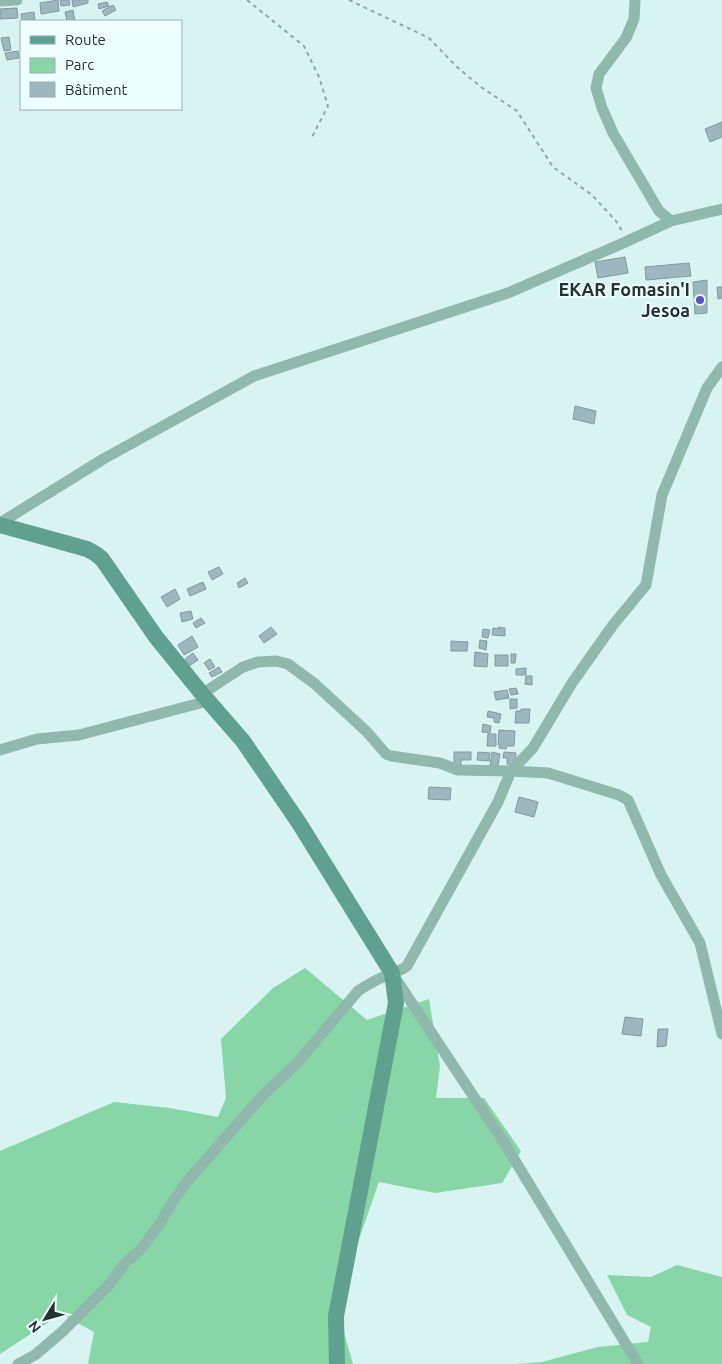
<svg xmlns="http://www.w3.org/2000/svg" width="722" height="1364" font-family="Ubuntu,sans-serif">
  <style>
    .green { fill: #88d5a8 }
    .building { fill: #9cb7bd; stroke: #809a9f }
    .lines { fill: none; stroke-linecap: round; stroke-linejoin: round }
    .path { stroke: #92a8a7; stroke-width: 2; stroke-dasharray: 4 4; stroke-linecap: butt }
    .street { stroke: #90b9ae; stroke-width: 11 }
    .secondary { stroke: #5fa08f; stroke-width: 16 }
    .poi-dot { fill: #5f4dc5; stroke: #edfffe; stroke-width: 2 }
    .labels { text-anchor: middle; stroke-width: 4; stroke-linejoin: round; paint-order: stroke }
    .poi-label { font-size: 18px; font-weight: bold; fill: #263131; stroke: #edfffe; text-anchor: end }
  </style>
  <rect width="100%" height="100%" fill="#d7f4f3"/>
  <path class="green" d="M305 968 367 1020 429 999 440 1066 436 1098H484L521 1151 502 1183 435 1193 379 1182 336 1305 353 1364H88L94 1332 61 1314 0 1354V1151L114 1102 170 1108 218 1117 226 1098 221 1039 273 988Z
    M677 1265 722 1277V1364H516L542 1362 598 1347 648 1342 651 1327 627 1315 607 1275 651 1277Z"/>
  <path class="building" d="M58 0 59 11 41 14 40 3Z
    M60 0H69L70 5 61 6Z
    M72 0H88V3L73 7Z
    M107 2 109 6 99 9 98 4Z
    M113 5 116 10 105 16 102 11Z
    M17 8 18 18 0 19V9Z
    M73 10 75 21H67L65 12Z
    M34 12 35 20 22 21 21 14Z
    M9 37 11 50 4 51 1 38Z
    M18 51 19 58 7 60 5 53Z
    M722 122V137L710 142 705 129Z
    M625 257 628 273 598 278 595 262Z
    M689 263 691 276 646 280 645 267Z
    M707 280V313L695 314 693 282Z
    M717 287H722V298L718 299Z
    M575 406 596 411 594 424 573 419Z
    M219 567 223 574 212 580 208 572Z
    M245 578 248 583 239 588 237 583Z
    M203 582 206 589 190 596 187 589Z
    M175 589 180 599 167 607 161 597Z
    M191 611 193 619 182 622 180 613Z
    M201 618 205 623 196 628 193 623Z
    M271 627 277 634 264 643 259 636Z
    M498 627 505 628V636L492 635 493 628 499 629Z
    M483 629 490 630 488 638 482 637Z
    M192 636 198 647 184 655 178 645Z
    M480 640 487 641 486 650 479 648Z
    M451 641 468 642 467 651H451Z
    M475 652 488 654 487 667 474 666Z
    M193 653 198 660 189 666 185 659Z
    M511 654H516L515 663H511Z
    M495 655H508V666H495Z
    M210 659 215 667 209 670 204 663Z
    M219 667 222 672 212 677 209 673Z
    M526 668V675H516V669Z
    M526 676H532V685L525 684Z
    M516 688 518 694 511 695 509 689Z
    M507 690 509 698 496 700 494 692Z
    M510 699H517V708L510 709Z
    M521 709H530L529 723H515L516 711H521Z
    M488 711 501 714 499 723 494 722V718L487 717Z
    M483 724 491 726 490 733 482 732Z
    M499 730 515 731 514 746H507L506 749 499 748 500 745H498Z
    M488 734H496V746H487Z
    M454 752H471V760H461V766H454Z
    M478 752 490 753 489 761 477 760Z
    M492 752 500 754 498 766 490 765Z
    M504 752 516 753 515 765 507 764V758H503Z
    M429 787 451 788 450 800 428 799Z
    M519 797 538 802 534 817 515 812Z
    M625 1017 643 1019 641 1036 622 1034Z
    M658 1029H668L666 1046 657 1047Z"/>
  <g class="lines">
    <path class="path" d="M247 0 304 46 319 77 328 106 312 137
      M349 0 429 38 457 67 481 87 517 111 553 167 592 195 616 221 622 231"/>
    <path class="street" d="M635 0 634 19 626 38 599 74 596 88 602 108 613 133 659 211 671 221 722 209
      M0 1 17 0
      M0 523 105 458 254 376 508 293 621 244 671 221
      M202 694 243 667 258 662 276 661 288 664 315 684 367 732 386 754 391 756 440 763 458 770 511 771 548 773 619 795 628 800 661 875 700 943 722 1034
      M0 750 37 739 79 735 208 701
      M394 976 505 1144 638 1364
      M18 1364 35 1355 63 1331 110 1284 124 1264 141 1249 159 1225 175 1198 190 1178 264 1094 297 1063 358 991C368 984 380 978 392 973 398 971 402 970 407 966L498 802 511 771 533 748 572 683 613 625 646 585 662 495 707 388 722 367"/>
    <path class="secondary" d="M0 525 87 549 96 554 102 559 156 637 203 695 243 741 299 823 392 973 396 1003 336 1316 337 1364"/>
  </g>
  <circle class="poi-dot" cx="700" cy="300" r="5"/>
  <g class="labels">
    <g class="poi-label">
      <text x="690" y="296">EKAR Fomasin'I<tspan x="690" dy="21">Jesoa</tspan></text>
    </g>
  </g>
  <rect x="20" y="20" width="162" height="90" fill="#edfffe" stroke="#9dadac"/>
  <rect x="30" y="36" width="25" height="8" fill="#5fa08f" stroke="#9dadac"/>
  <text x="65" y="45" font-size="15" fill="#263131">Route</text>
  <rect x="30" y="58" width="25" height="15" fill="#88d5a8" stroke="#9dadac"/>
  <text x="65" y="70" font-size="15" fill="#263131">Parc</text>
  <rect x="30" y="82" width="25" height="15" fill="#9cb7bd" stroke="#9dadac"/>
  <text x="65" y="95" font-size="15" fill="#263131">Bâtiment</text>
  <g transform="translate(45 1319) rotate(233)" stroke="#edfffe" stroke-width="4" paint-order="stroke">
  <path d="M0-4L9 19L0 12L-9 19Z" fill="#263131"/>
  <text y="-8" font-size="14" font-weight="bold" text-anchor="middle" fill="#263131">N</text>
  </g>
</svg>
